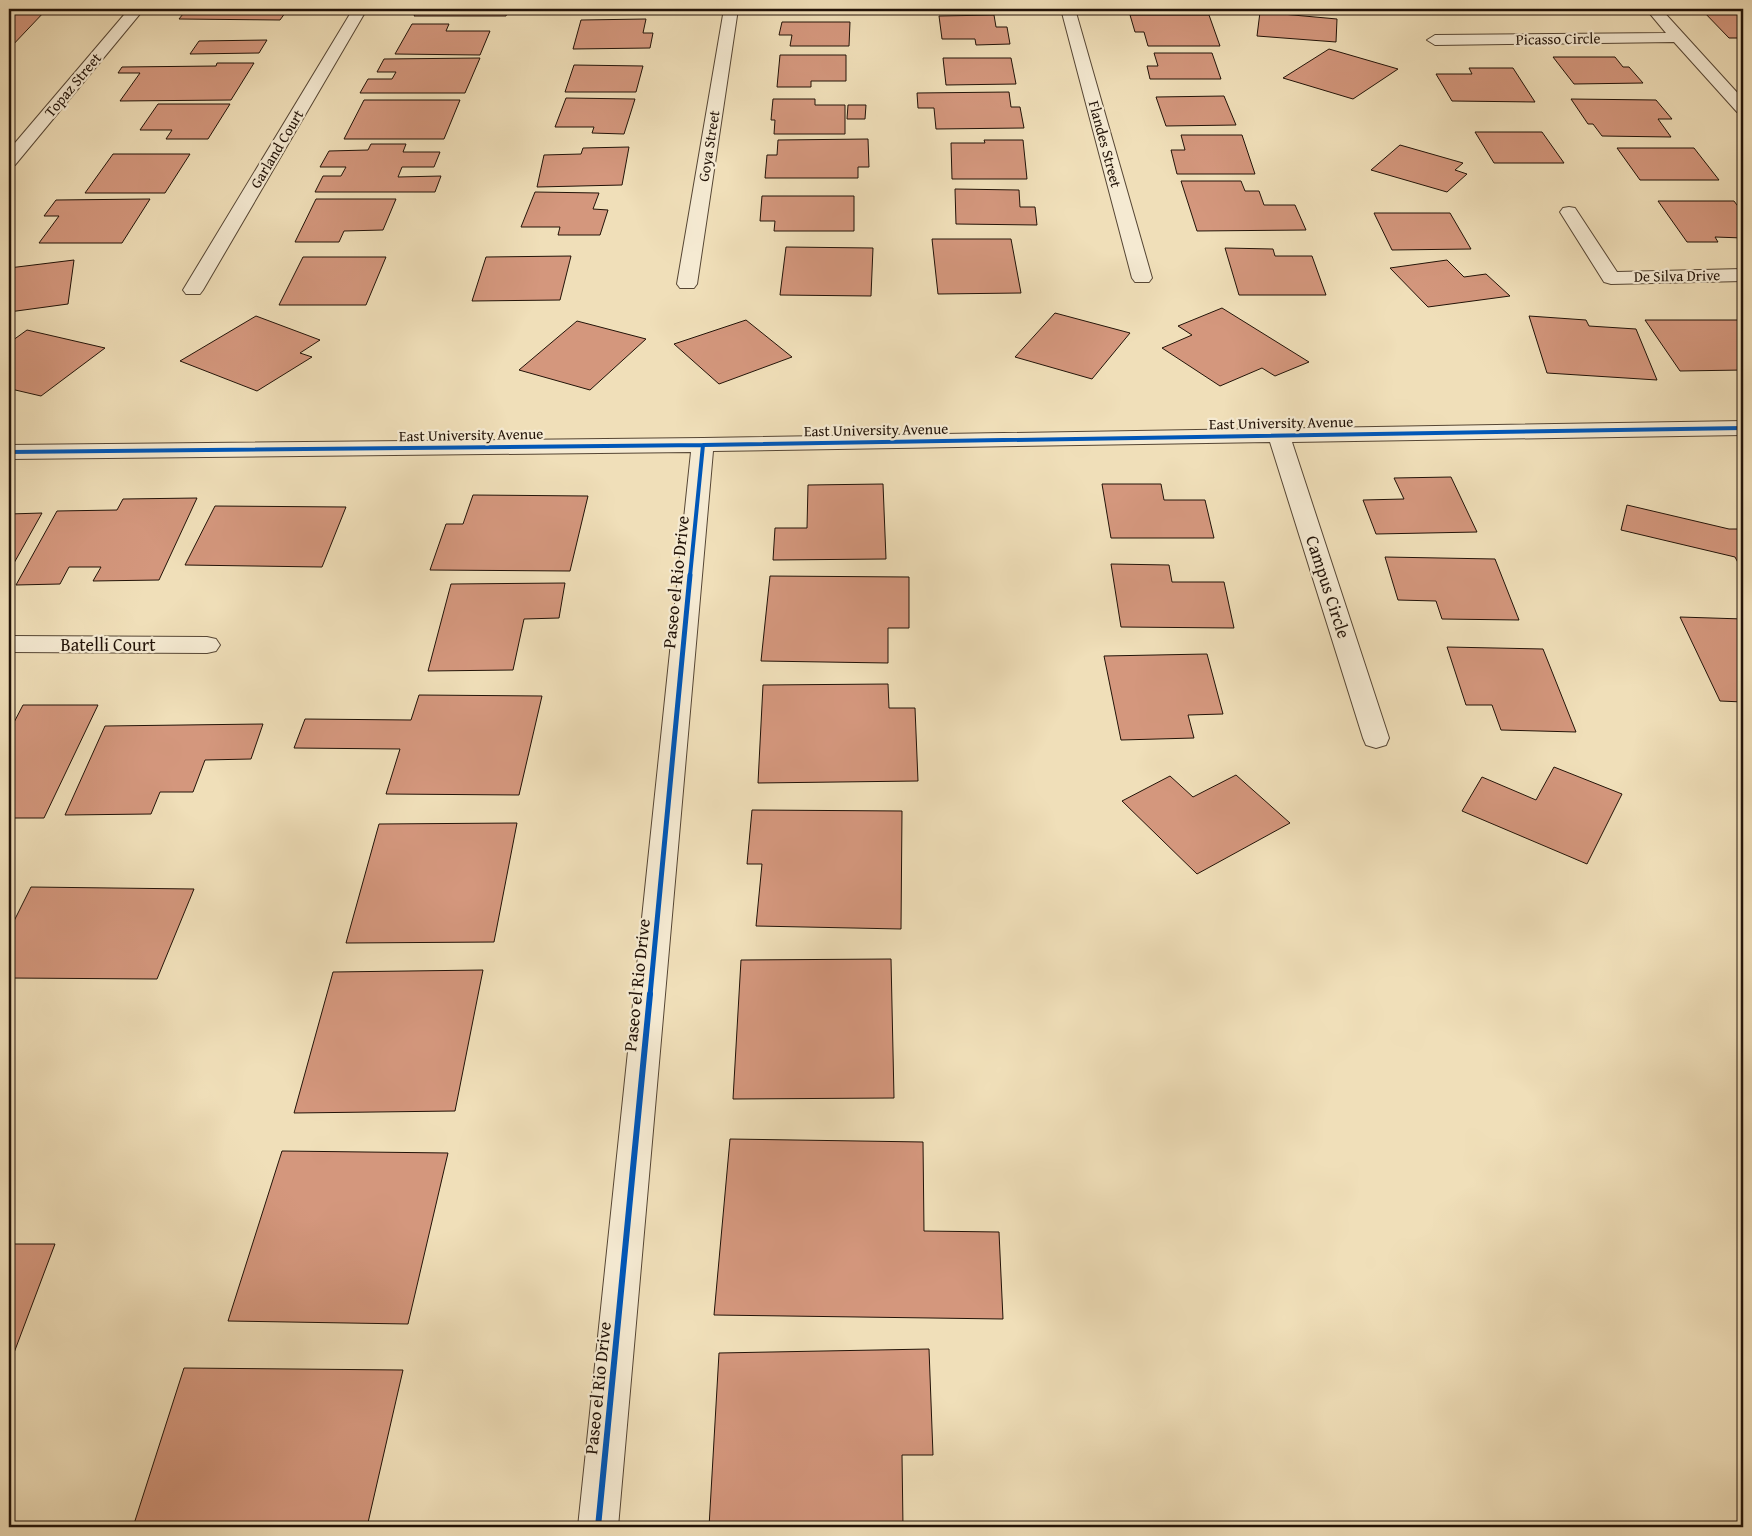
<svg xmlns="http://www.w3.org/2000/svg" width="1752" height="1536" font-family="'Gentium Book Plus',serif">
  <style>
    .building { fill: #d4977d; stroke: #221308 }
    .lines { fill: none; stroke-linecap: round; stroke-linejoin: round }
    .minor-casing { stroke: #564634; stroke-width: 2 }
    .minor { fill: #f5ead2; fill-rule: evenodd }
    .cycleway-far2-casing { stroke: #f5ead2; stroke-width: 6 }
    .cycleway-far1-casing { stroke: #f5ead2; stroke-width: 8 }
    .cycleway-casing { stroke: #f5ead2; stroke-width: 9 }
    .cycleway-far2 { stroke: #0057b8; stroke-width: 4 }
    .cycleway-far1 { stroke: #0057b8; stroke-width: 5 }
    .cycleway { stroke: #0057b8; stroke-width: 6 }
    .labels { text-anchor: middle; stroke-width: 4.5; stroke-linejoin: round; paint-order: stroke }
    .far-street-label { font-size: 15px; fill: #221308; stroke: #f5ead2 }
    .street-label { font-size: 18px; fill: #221308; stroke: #f5ead2 }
  </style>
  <rect width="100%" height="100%" fill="#f0dfb9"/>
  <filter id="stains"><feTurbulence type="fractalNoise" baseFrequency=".004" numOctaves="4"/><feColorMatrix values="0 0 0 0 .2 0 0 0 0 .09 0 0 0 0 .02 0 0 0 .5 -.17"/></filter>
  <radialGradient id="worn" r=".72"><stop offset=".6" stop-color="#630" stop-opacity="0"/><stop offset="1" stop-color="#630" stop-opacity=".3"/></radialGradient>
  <path class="building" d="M187 9H288L280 20 179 19Z
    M418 9H509L506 16H414Z
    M1455 9H1508L1509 10H1456Z
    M1533 9H1595L1599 12 1538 14Z
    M1701 9H1743V38H1729Z
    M46 10 9 49V11Z
    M1260 12 1337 19 1336 42 1257 36Z
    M994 15 996 27H1007L1010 44 976 45 975 39H942L939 16Z
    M1130 15H1209L1220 46H1148L1144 32H1135Z
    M646 19 643 33H653L650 48 573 49 581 20Z
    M782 22H850L849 46H790L792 35H779Z
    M412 24H449L446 31H490L480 55 395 54Z
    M267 40 259 53 190 54 199 41Z
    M1329 49 1398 69 1353 99 1283 78Z
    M1154 53H1212L1221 79H1150L1147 66H1158Z
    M780 55H846V81H811V87H777Z
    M1553 57H1615L1623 67H1629L1643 83 1574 84Z
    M480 58 465 93H360L368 79H392L396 72H377L384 59Z
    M943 58H1011L1016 84 946 85Z
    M217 63H254L231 100 120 101 140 73H118L122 67 216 66Z
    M574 65 643 66 636 92H565Z
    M1469 68H1513L1535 102 1452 101 1436 74H1472Z
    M1009 92 1011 107H1020L1024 128 936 129 934 108H918L917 93Z
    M1224 96 1236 125 1166 126 1156 97Z
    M566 98 635 99 624 134 592 133 594 127H555Z
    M773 99H815V105H845V134H774L775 120H771Z
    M1571 99 1656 100 1672 119H1658L1671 137 1602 136 1593 124H1588Z
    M364 100H460L444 139H344Z
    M158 104H230L208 139H166L172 130H140Z
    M848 105H866L865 119H847Z
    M1475 132H1542L1564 163H1494Z
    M1181 135H1242L1255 174H1177L1171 150H1185Z
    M868 139 869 167H858V178H765L767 155H777L778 140Z
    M984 140H1023L1027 179H952L951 143H985Z
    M371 144H406L403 152H440L434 167H402L398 177 441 176 435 192H315L323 176H341L346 167H320L329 151 368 150Z
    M1400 145 1463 163 1455 170 1467 174 1447 192 1371 170Z
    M629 147 622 185 537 187 544 155 581 154 583 148Z
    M1617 148H1694L1719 180H1640Z
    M113 154H190L165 193H85Z
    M1181 181H1241L1245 191H1259L1264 205H1295L1306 230 1197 231Z
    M955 189 1019 190 1020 207H1035L1037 225 956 224Z
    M535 192 599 193 593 209 608 210 600 235H558L560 227H521Z
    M762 196H854V231H774L775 221H760Z
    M150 199 122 243H39L59 216H44L56 200Z
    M316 199H396L383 230 344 231 339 242H295Z
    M1658 201H1734L1743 213V238L1715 237 1718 242H1687Z
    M1374 213H1450L1471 249 1392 250Z
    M932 239H1011L1021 293 938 294Z
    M786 247 873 248 871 296 780 295Z
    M1225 248 1273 249 1275 256H1312L1326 295H1239Z
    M571 256 560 300 472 301 486 257Z
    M303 257H386L366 305H279Z
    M74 260 68 304 9 312V268Z
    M1447 260 1464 277 1486 274 1510 296 1428 307 1390 268Z
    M1222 308 1309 362 1275 376 1262 368 1220 386 1162 348 1192 335 1178 326Z
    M1055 313 1130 333 1092 379 1015 357Z
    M256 316 320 340 300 353 312 357 257 391 180 361Z
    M1529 316 1586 320 1589 326 1636 329 1657 380 1547 373Z
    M746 320 792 357 719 384 674 344Z
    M1645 320H1743V370L1680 371Z
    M577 321 646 339 590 390 519 370Z
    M27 330 105 348 41 396 11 389 9 391V343Z
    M1451 477 1477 532 1376 534 1363 500 1404 499 1394 478Z
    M883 484 886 559 773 560 775 528H807L808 485Z
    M1102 484H1161L1164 500H1205L1214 538H1111Z
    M473 495 588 496 570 571 430 570 446 524H463Z
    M197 498 159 580 93 581 101 567H69L60 584 16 585 57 511 117 510 123 499Z
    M1627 505 1729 529H1743V572L1735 557 1621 530Z
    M215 506 346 507 322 567 185 565Z
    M42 513 9 572V514Z
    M1385 557 1495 559 1519 620 1442 619 1436 601 1398 600Z
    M1111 564 1169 565 1172 582H1224L1234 628 1121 627Z
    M770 576 909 577V628H888V663L761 661Z
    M565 583 559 618 524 619 513 670 428 671 451 584Z
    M1680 617 1743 619V702L1720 701Z
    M1447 647 1543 649 1576 732 1501 730 1492 705H1466Z
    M1207 654 1223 714 1188 715 1194 738 1121 740 1104 656Z
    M888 684 889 708H915L918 781 758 783 763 685Z
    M419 695 542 696 519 795 386 794 400 749 294 748 305 719 411 720Z
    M23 705H98L44 818H9V732Z
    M263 724 251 759 205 760 193 792H160L151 814 65 815 105 726Z
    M1554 767 1622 794 1587 864 1462 811 1482 777 1536 800Z
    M1236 775 1290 823 1197 874 1122 801 1170 776 1193 797Z
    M752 810 902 811 901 929 756 926 762 864H747Z
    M517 823 494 942 346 943 379 824Z
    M31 887 194 889 157 979 9 978V931Z
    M891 959 894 1098 733 1099 741 960Z
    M483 970 455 1111 294 1113 333 972Z
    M730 1139 923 1142 924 1231 999 1232 1003 1319 714 1315Z
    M282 1151 448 1153 408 1324 228 1321Z
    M9 1244H55L9 1366Z
    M929 1349 933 1455H902L903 1527H709L719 1353Z
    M184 1368 403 1370 367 1527H133Z"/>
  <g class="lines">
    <g class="minor-casing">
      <path id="minor" d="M129 9H144L15 165 9 166V150Z
        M353 9H367L203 290 200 294H186L183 290Z
        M724 9H738L697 284 694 288H680L677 284Z
        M1061 9H1075L1152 278 1149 282H1135L1132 278Z
        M1646 9H1661L1743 99V114L1737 112 1674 42 1435 45 1427 40 1435 35 1666 33Z
        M1569 207 1575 208 1617 272 1743 269V281L1611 284 1604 282 1560 212 1563 208Z
        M1743 421V435L1292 442 1389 738 1386 745 1376 748 1366 745 1363 738 1270 442 713 451 618 1527H578L691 452 9 459V445L703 438Z
        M9 636 207 637 216 639 220 645 216 651 207 653 9 652Z"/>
    </g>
    <use href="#minor" class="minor"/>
    <g class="cycleway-far2-casing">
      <path id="cycleway-far2" d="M9 452 703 445 1743 428
        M690 576 703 445"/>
    </g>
    <g class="cycleway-far1-casing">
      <path id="cycleway-far1" d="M650 995 690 575"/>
    </g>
    <g class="cycleway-casing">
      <path id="cycleway" d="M598 1527 650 994"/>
    </g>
    <use href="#cycleway-far2" class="cycleway-far2"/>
    <use href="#cycleway-far1" class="cycleway-far1"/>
    <use href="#cycleway" class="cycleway"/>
  </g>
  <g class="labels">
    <g class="far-street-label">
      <text transform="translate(1558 39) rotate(-1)" y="5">Picasso Circle</text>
      <text transform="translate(73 85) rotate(-50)" y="5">Topaz Street</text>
      <text transform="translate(1105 144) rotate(75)" y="5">Flandes Street</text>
      <text transform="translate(709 146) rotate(-81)" y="5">Goya Street</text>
      <text transform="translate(277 149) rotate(-59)" y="5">Garland Court</text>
      <text transform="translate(1677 276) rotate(-1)" y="5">De Silva Drive</text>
      <text transform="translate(1281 423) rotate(-1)" y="5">East University Avenue</text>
      <text transform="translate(876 430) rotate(-1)" y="5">East University Avenue</text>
      <text transform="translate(471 435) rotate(-1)" y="5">East University Avenue</text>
    </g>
    <g class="street-label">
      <text transform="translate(676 582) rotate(-84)" y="6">Paseo el Rio Drive</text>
      <text transform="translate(1328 587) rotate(72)" y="6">Campus Circle</text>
      <text x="108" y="651">Batelli Court</text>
      <text transform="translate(637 985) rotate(-84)" y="6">Paseo el Rio Drive</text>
      <text transform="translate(598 1388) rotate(-84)" y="6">Paseo el Rio Drive</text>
    </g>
  </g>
  <rect width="1752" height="1536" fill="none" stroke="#f0dfb9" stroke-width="30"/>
  <rect x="10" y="10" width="1732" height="1516" fill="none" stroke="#221308" stroke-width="2.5"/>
  <rect x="15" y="15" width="1722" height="1506" fill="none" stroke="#221308"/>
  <rect width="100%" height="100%" filter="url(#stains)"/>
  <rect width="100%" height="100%" fill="url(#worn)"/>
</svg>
